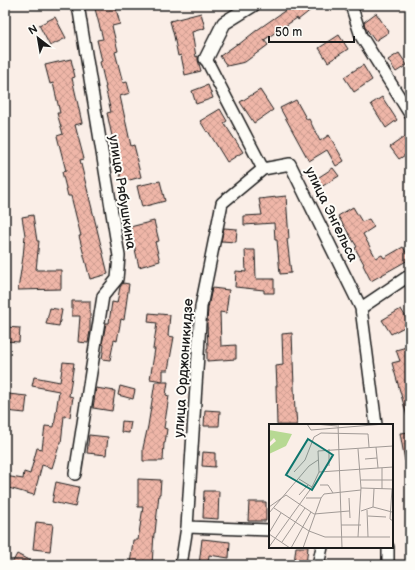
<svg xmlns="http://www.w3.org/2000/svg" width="415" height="570" font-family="'Balsamiq Sans',sans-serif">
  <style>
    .building { fill: url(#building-cross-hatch); stroke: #1c1c1c }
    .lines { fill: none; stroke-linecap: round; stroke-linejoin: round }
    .minor-casing { stroke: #1c1c1c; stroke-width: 14 }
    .tertiary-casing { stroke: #1c1c1c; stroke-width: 16 }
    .minor { stroke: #fdfcf7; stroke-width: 11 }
    .tertiary { stroke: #fdfcf7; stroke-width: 13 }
    .labels { text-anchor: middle; stroke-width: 4; stroke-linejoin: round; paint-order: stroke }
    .street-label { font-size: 14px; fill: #1c1c1c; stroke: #fdfcf7 }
    .inset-road { fill: none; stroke: #a19a96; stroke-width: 1 }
    .view { fill: #0f766e; fill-opacity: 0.15; stroke: #0f766e; stroke-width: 2 }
    .inset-edge { fill: none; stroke: #1c1c1c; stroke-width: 2 }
  </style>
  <defs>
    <pattern id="building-cross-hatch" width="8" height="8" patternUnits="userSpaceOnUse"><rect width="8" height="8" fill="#efb6a8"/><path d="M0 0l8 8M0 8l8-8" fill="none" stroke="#cc9c90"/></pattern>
  </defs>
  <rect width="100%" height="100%" fill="#faeee7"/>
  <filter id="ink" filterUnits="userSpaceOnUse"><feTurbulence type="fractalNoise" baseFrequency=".025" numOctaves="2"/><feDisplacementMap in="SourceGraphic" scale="8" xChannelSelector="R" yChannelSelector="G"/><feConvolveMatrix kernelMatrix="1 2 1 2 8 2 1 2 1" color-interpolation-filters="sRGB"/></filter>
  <g filter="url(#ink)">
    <path class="building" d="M94 5H115L120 24 112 26 118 51 115 52 123 83 127 82 130 93 120 96 131 146 134 145 137 157H136L141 177 122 182 114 150H115L107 113 111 112 105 87H106L100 62 102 61 97 40 103 39Z
      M293 5H317L298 20 297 18 264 40 268 45 245 62 227 66 220 56 237 44 238 45 257 30Z
      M201 13 205 28 192 32 196 57 198 56V60L201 71 185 75 181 55 178 56 174 36 170 21Z
      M376 13 389 32 375 41 365 27 364 22Z
      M55 17 66 38 50 46 39 25Z
      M339 35 348 49 328 62 319 48Z
      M399 53 407 65 396 72 388 60Z
      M71 59 75 77 72 78 82 123 75 125 84 159 80 160 108 274 90 279 79 236H81L71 196H68L62 172 66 171 57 136 63 134 57 113H60L53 83 50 84 45 65Z
      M363 65 372 80 354 92 344 77Z
      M208 85 213 98 196 104 192 91Z
      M260 90 273 110 254 123 240 102Z
      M382 97 397 120 386 128 371 104Z
      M296 100 307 120 309 119 320 141 329 135 344 161 336 166 327 150 309 161 280 108Z
      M220 109 227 121 224 123 243 152 227 162 208 131 207 132 200 121Z
      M410 133V152L399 159 390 147Z
      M333 168 339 176 321 187 316 179Z
      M160 181 165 201 142 207 137 186Z
      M286 196 289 239H287L291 273 280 274 277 240H275L274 223 244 225V216L262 215 259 199Z
      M353 207 362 222 369 219 374 227 363 234 376 258 382 255 384 258 403 247 410 259 371 281 363 265 364 264 355 248 357 247 338 216Z
      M33 215 37 241H39L36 270H61V289L18 290 23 257 25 235 22 217Z
      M154 221 159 241 155 242 160 261 139 267 130 227Z
      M224 228 237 229 236 242 221 241Z
      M245 250H255L256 279H274V293H264V290L235 287 236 271 246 272Z
      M123 283 129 284 124 320 121 319 117 341 114 340 110 360 102 359 104 345 102 344 106 323H109L112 302 117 303 120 287Z
      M212 288 229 290 226 313 220 312 221 346 236 345V359L207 361V349H208L207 323 208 308Z
      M72 301H90V331L88 343 78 342 80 316H72Z
      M50 308 62 310 59 326 46 324Z
      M401 309 410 324 391 334 382 320Z
      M149 313 170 315 168 336 174 337 168 370H163V381L150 379 155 349H153L157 323 148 322Z
      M5 327 20 328 19 342 5 341Z
      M292 333 295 413H296L297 425H277L276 386H277L276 366 283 365 282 334Z
      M410 346V416H407L392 363 400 361 396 350Z
      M63 362 74 363 69 396 73 397 70 417 64 416 61 443H60L52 468 42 465 34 495 5 487V476L23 479 24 472 30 474 37 448 42 449 45 426 54 427 59 391 32 386 34 377 60 382Z
      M155 382H168L166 395 169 396 164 428 167 429 165 443H164L163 461H143V448L148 426Z
      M120 386 135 390 133 399 118 395Z
      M96 388 115 391 112 411 93 408Z
      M8 394 27 396 25 413 6 411Z
      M205 410 220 411 219 426H204Z
      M122 421 131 422 129 433 121 432Z
      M410 432V461H405L400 433Z
      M89 435 108 437 106 455 87 453Z
      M203 452 215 453V467L202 466Z
      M138 479 161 480 160 494H159L155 533H154L152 565H130L133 540H138L143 507H138Z
      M56 482 79 487 75 507 52 502Z
      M204 491H219L218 519 203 518Z
      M249 502H266V521H248Z
      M36 522 53 524 50 551 33 549Z
      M202 539 230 542 229 558 209 555 208 565H199Z
      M296 547H308L306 565 294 563Z
      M17 554 38 565H11Z"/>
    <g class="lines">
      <g class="minor-casing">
        <path id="minor" d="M351 5 361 36 410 114
          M206 59 263 169 290 164 361 308 376 425
          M361 308 410 275
          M75 474 103 296 117 279 119 256 78 5
          M187 527 270 530
          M181 565 187 527 201 307 222 203 263 169
          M318 565 322 547
          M388 565V547"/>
      </g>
      <g class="tertiary-casing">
        <path id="tertiary" d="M206 59 224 23 253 5"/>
      </g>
      <use href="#minor" class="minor"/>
      <use href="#tertiary" class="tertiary"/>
    </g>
  </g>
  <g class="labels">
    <g class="street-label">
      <text transform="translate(123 192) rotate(81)" y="5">улица Рябушкина</text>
      <text transform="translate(332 214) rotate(64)" y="5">улица Энгельса</text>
      <text transform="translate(183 368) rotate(-86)" y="5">улица Орджоникидзе</text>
    </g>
  </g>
  <g transform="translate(269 424)">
    <rect width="124" height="124" fill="#faeee7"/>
    <path d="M0 6 23 10 17 22 0 30V23L7 17 5 14 0 19Z" fill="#b7d993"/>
    <path class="inset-road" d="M38 0 42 6 116 0M46 0 68 2M69 0 73 124M107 23 109 44M89 25 92 64 89 113M96 35 108 34M60 42V25M113 44V65M25 48 36 36 45 13 52 9 99 10 100 23M50 48 124 43M30 55 43 63M92 56H124M51 61H59L64 69M92 64 124 65M123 65 121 95 124 97M30 71 39 61M37 74H52L55 70 92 66M80 74 81 94M0 83 17 71 45 90 80 87M104 83 123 88M104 83 105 65M5 84 40 107 56 113H121M98 86 99 113M92 87 104 83M0 89 40 42 49 36M99 92 117 93M72 101H92M0 109 12 89M0 110 21 124M13 118 36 84M0 123 43 63 50 48 49 27 124 22M22 124 42 88M34 124 52 74"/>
    <path class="view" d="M39 15 64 31 43 66 17 51Z"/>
    <rect width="124" height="124" class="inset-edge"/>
  </g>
  <rect width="415" height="570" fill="none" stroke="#fdfcf7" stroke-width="20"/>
  <rect x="10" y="10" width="395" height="550" fill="none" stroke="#1c1c1c" stroke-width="1.5" filter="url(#ink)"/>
  <g transform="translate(38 38) rotate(329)" stroke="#fdfcf7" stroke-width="3" paint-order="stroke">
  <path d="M0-3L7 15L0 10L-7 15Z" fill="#1c1c1c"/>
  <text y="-6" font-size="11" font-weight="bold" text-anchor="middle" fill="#1c1c1c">N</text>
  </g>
  <path d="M269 36v6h85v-6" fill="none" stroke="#1c1c1c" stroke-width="2"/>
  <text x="275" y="36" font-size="12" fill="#1c1c1c" stroke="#fdfcf7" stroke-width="3" paint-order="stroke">50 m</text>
</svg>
